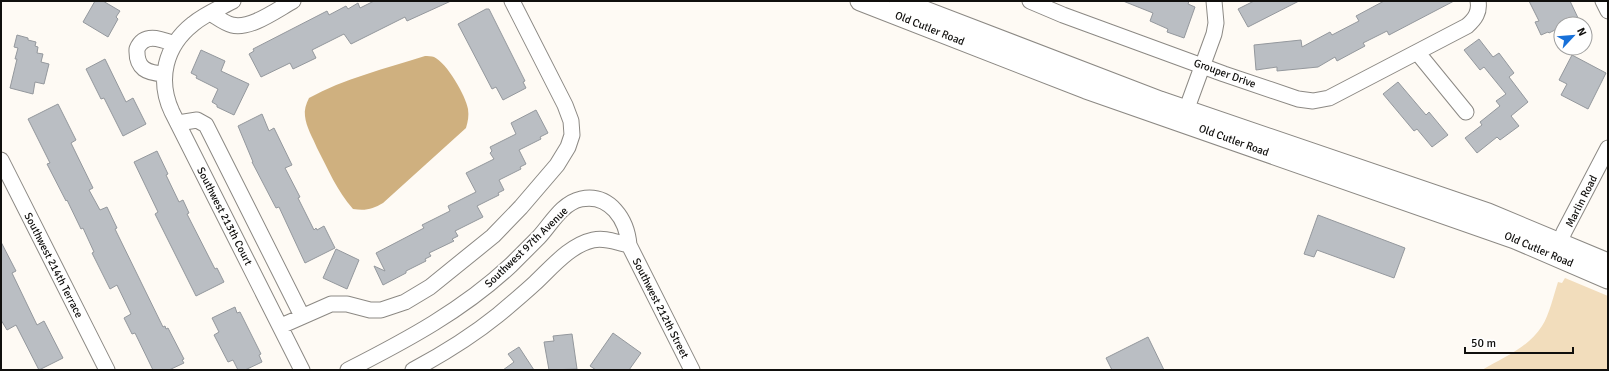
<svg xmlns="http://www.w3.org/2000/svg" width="1609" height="371" font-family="Signika,sans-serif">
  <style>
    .green { fill: #f2ddbc }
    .water { fill: #cfb07f }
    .building { fill: #babec3; stroke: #94989d }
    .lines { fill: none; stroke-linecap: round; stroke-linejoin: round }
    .minor-casing { stroke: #8c8984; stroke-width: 17 }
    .major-casing { stroke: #8c8984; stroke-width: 21 }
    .minor { stroke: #fff; stroke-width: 15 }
    .major { stroke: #fff; stroke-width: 19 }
    .labels { text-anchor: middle; stroke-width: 4; stroke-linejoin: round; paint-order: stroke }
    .street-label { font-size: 11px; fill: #100f0d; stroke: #fff }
  </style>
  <rect width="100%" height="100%" fill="#fefaf4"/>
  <path class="green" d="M1565 278 1608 296V370H1482C1504 357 1528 348 1542 326 1549 316 1554 294 1558 282L1562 283Z"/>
  <path class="water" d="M425 56C427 56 432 56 434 57 447 63 466 96 468 109 469 116 468 121 466 128L383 203C373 209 366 211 353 209 337 191 328 169 317 148 313 138 306 127 305 116 304 110 306 104 309 98 343 79 387 68 425 56Z"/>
  <path class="building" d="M95 1H103L120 11 116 17 118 19 108 37 83 22Z
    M374 1H451L407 21 405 17 351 44 344 34 312 50 316 58 293 69 290 63 261 77 249 54 254 51 253 49 327 11 329 15 346 6 348 9 358 3 360 8Z
    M1123 1H1189L1188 4 1195 7 1184 38 1167 32 1168 29 1150 21 1153 13Z
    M1254 1H1299L1248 27 1238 9Z
    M1384 1H1454L1389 35 1387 31 1363 43 1365 46 1337 61 1335 57 1318 67 1277 71V67L1256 70 1254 45 1301 40 1302 47 1330 32 1332 35 1359 21 1356 16Z
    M1529 1H1570L1579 20 1571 24H1561V27L1549 33 1548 32 1541 35 1535 22 1539 21Z
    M486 9H489L525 81 523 82 526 88 503 100 496 87 492 89 458 24Z
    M17 35 28 38V40L36 42 35 46 38 47 37 53 43 54 41 62 49 64 44 84 35 82 33 94 10 88 17 59H15L18 48 14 47Z
    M1479 39 1493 57 1499 53 1514 73 1509 77 1528 102 1511 116 1519 126 1500 140 1497 137 1477 153 1465 138 1482 125 1480 122 1500 106 1496 101 1506 94 1484 67 1480 70 1464 50Z
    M201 50 225 61 221 71 249 84 234 115 217 107V105L212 102 218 89 196 78 197 76 191 73Z
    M1572 55 1606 73 1588 109 1561 95 1567 84 1559 80Z
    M105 59 126 102 133 98 146 124 123 136 104 98 101 99 86 69Z
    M1398 82 1426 115 1429 112 1448 135 1432 147 1417 129 1414 131 1383 94Z
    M58 104 76 140 71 143 93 188 89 190 100 210 107 207 117 228 115 229 163 327 165 326 166 329 168 328 184 359 182 360 184 363 169 370H153L135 333 132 334 124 318 131 314 117 285 110 289 92 253 94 252 83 228 81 229 67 200 66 201 47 164 50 163 28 119Z
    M536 110 548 133 540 137 541 139 519 150 526 164 520 167 521 169 499 180 504 190 498 193 499 195 477 206 483 217 455 231 458 236 452 239 454 241 429 253 431 256 425 259 426 261 406 271V273L383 285 374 266 385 271 376 253 424 228 422 225 450 211 448 206 476 192 466 173 494 159 490 153 492 151 490 147 516 134 511 123Z
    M262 114 269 131 274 128 292 165 285 168 300 197 298 198 314 230 316 228 317 230 324 226 335 248 305 263 279 207 276 208 252 162H253L238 126Z
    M157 151 168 174 166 175 179 202 183 200 189 213 187 214 215 269 217 268 224 282 196 296 155 214 158 212 134 162Z
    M1318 215 1405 248 1394 278 1317 250 1314 257 1304 254Z
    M1 242 16 271 12 273 37 325 44 321 63 358 39 370 16 325 7 330 1 320Z
    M336 249 359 260 347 289 323 278Z
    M235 307 237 313 240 312 261 354 259 355 262 362 245 370H238L233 360 228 362 214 335 219 332 212 318Z
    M613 333 641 353 629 370H596L590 366Z
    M572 334 577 369 549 370 544 342 554 341 553 336Z
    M1148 337 1164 370H1112L1106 358Z
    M519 347 534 370H503L514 362 508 354Z"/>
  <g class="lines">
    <g class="minor-casing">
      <path id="minor" d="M233 1C220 8 205 14 193 24 165 46 157 80 172 112L302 370
        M1030 1 1063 15 1224 74 1298 99 1313 101 1329 98 1467 26C1475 19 1480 12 1478 1
        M1603 1 1608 11
        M210 13C217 17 224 23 232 25 250 30 278 9 293 1
        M1417 52 1466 112
        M164 74C147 73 136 69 137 49 144 32 161 39 175 44
        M1183 119 1214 34 1216 23 1214 1
        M178 123 197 120 206 125 302 316
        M1 160 107 370
        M1556 253 1564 232 1608 148
        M281 326 331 304H347L370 310H381L405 302 430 287 493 236 521 207 557 165 568 147 572 135 571 121 565 105 512 1
        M348 370C407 340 463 310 511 265 520 256 530 246 539 237 551 224 562 203 581 199 610 193 627 220 629 245L692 370
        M413 370C443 354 472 336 498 315 510 305 523 294 535 283 552 267 570 245 593 240 606 237 617 243 629 245"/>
    </g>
    <g class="major-casing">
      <path id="major" d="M860 1 1086 89 1515 239 1608 279
        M899 1 1160 101 1488 213 1608 263"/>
    </g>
    <use href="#minor" class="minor"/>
    <use href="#major" class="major"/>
  </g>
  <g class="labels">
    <g class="street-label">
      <text transform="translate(930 28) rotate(22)" y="4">Old Cutler Road</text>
      <text transform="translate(1225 73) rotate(20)" y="4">Grouper Drive</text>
      <text transform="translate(1234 140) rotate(20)" y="4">Old Cutler Road</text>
      <text transform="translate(1581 201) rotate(-63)" y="4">Marlin Road</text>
      <text transform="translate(225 216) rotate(63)" y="4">Southwest 213th Court</text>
      <text transform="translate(526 247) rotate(-44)" y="4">Southwest 97th Avenue</text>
      <text transform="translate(1539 249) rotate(23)" y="4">Old Cutler Road</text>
      <text transform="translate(54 265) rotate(63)" y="4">Southwest 214th Terrace</text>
      <text transform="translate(661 308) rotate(63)" y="4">Southwest 212th Street</text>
    </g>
  </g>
  <rect width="1609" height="371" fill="none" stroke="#100f0d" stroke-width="4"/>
  <g transform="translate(1573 36) rotate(64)"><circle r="19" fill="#ffffff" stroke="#9f9f9e"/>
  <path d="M0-3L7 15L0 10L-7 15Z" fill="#1770d9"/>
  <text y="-6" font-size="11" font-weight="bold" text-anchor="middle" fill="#100f0d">N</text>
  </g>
  <path d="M1465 347v6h108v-6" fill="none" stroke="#100f0d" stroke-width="2"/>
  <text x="1471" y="347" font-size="12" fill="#100f0d" stroke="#ffffff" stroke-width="3" paint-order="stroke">50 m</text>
</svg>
